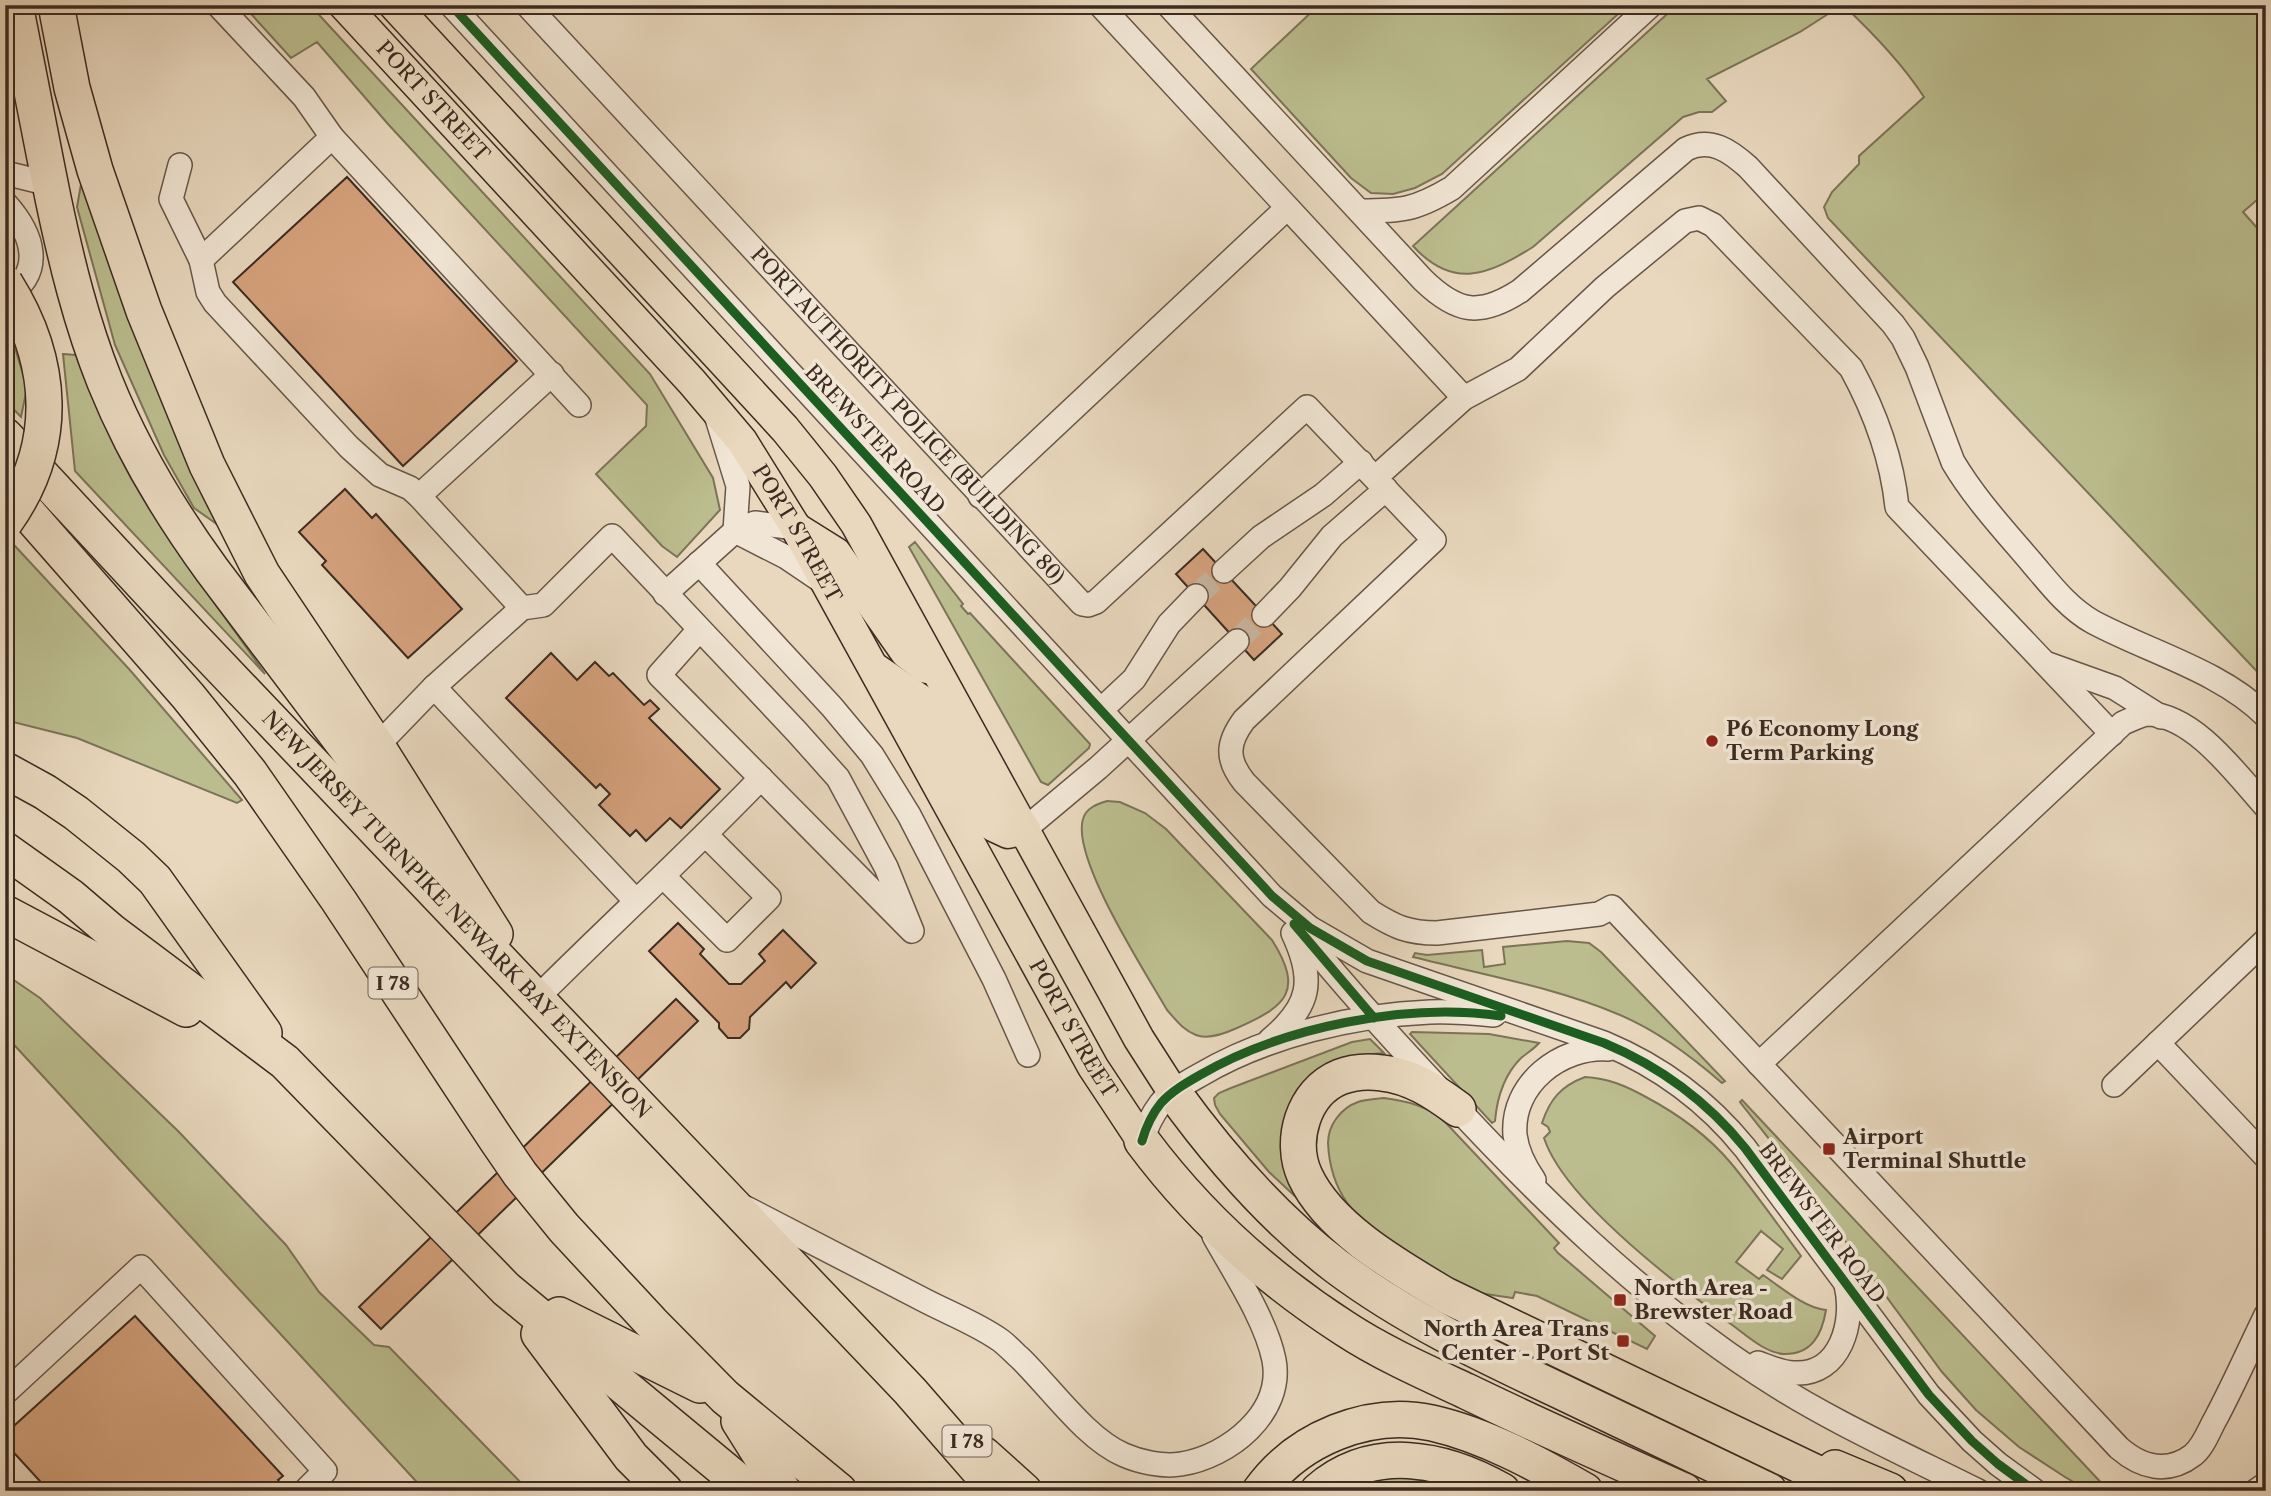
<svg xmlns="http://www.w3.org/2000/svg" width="2271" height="1496" font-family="'Libre Caslon Text',serif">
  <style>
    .grass { fill: #bbbd8e; stroke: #7c7458; stroke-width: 2 }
    .building { fill: #d5a27d; stroke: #3c2b21; stroke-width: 2 }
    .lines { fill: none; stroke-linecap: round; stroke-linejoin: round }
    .minor-tunnel { stroke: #c6b59f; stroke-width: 23; stroke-dasharray: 23 11; stroke-linecap: butt }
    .minor-casing { stroke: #675648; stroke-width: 26 }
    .major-casing { stroke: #3c2b21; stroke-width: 33 }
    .highway-casing { stroke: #3c2b21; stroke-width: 38 }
    .minor { stroke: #f1e6d5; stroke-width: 23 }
    .major { stroke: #e9d8be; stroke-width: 30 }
    .highway { stroke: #e9d8be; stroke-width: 35 }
    .highway-bridge-casing { stroke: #3c2b21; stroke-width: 38; stroke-linecap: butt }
    .highway-bridge { stroke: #e9d8be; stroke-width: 35 }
    .cycleway-casing { stroke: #f1e6d5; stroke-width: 13 }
    .cycleway { stroke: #1b5e20; stroke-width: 9 }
    .poi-dot { fill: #8f2418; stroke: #f1e6d5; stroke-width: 2.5 }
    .labels { text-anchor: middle; stroke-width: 7; stroke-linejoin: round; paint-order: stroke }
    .shield { fill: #f1e6d5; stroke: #726357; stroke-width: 2 }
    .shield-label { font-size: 19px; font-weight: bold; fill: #3c2b21 }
    .street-label { font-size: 21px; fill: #3c2b21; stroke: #f1e6d5 }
    .poi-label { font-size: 21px; font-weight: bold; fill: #3c2b21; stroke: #f1e6d5; text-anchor: start }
  </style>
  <rect width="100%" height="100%" fill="#e9d8be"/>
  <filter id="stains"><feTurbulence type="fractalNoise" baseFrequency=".00286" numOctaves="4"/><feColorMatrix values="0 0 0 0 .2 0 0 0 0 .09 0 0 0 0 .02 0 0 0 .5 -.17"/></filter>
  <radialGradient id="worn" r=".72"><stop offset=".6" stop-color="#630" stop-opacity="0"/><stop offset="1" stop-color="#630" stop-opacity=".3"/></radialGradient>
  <path class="grass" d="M243 5H310L650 374 713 478 720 510 677 557 662 546 596 474 646 426 647 405 388 124 317 42 291 58Z
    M1319 5H1628L1442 174 1415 188 1393 194 1371 193 1351 178 1251 69Z
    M1677 5H1842L1800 32 1707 79 1726 101 1712 112H1699L1683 117 1533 247C1488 275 1453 290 1413 246Z
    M1843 5H2266V192L2243 212 2266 238V681L1828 218 1824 207 1832 192 1859 164V156L1924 97C1901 62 1873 33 1843 5Z
    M84 167 221 527 194 508 164 455 115 345 77 207Z
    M5 314 27 388 21 417 5 400Z
    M63 354 76 355C92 397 109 439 131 478 170 547 220 608 265 674L75 471Z
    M915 542 963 604 961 606 968 614 970 613 1090 744 1089 748 1048 785 1041 782 909 547Z
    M15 546 129 669 242 800 237 803 77 738 5 720V556Z
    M1107 801 1120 802 1145 813 1166 829 1272 940C1304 991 1287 1006 1237 1028 1226 1033 1208 1040 1196 1035 1183 1030 1176 1020 1167 1010 1146 973 1071 858 1083 819 1086 808 1097 804 1107 801Z
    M1567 941 1589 943 1601 952 1725 1081 1722 1083C1691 1056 1658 1031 1620 1015 1558 988 1480 974 1413 957L1415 953 1427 955 1482 950 1484 967 1505 964 1503 947Z
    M5 974 40 998 179 1132 286 1245 319 1292 374 1345 389 1347 529 1491H425L5 1035Z
    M1412 1032 1489 1034 1539 1043C1534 1049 1527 1053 1521 1058 1504 1075 1497 1098 1495 1121L1492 1123 1410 1034Z
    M1370 1039 1384 1053C1355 1055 1340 1058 1316 1074L1300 1201 1269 1172 1220 1114 1215 1105 1214 1098 1219 1093 1231 1088 1352 1042Z
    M1585 1077C1608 1078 1626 1086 1646 1097 1676 1113 1707 1135 1730 1162 1755 1192 1778 1225 1801 1256L1782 1279 1767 1270 1783 1249 1761 1231 1736 1262 1759 1279 1763 1275C1779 1286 1806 1309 1826 1310 1822 1334 1812 1355 1783 1354 1763 1352 1744 1333 1728 1322 1676 1284 1564 1199 1544 1138L1550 1132 1548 1127 1542 1123C1550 1099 1561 1086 1585 1077Z
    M1384 1098C1407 1101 1429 1106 1446 1123L1559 1243 1554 1248 1558 1253 1655 1336 1647 1349 1537 1296 1515 1292 1513 1298C1501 1296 1488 1295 1476 1292 1450 1284 1364 1226 1348 1204 1334 1185 1329 1165 1328 1143 1328 1125 1341 1108 1358 1102 1365 1099 1376 1099 1384 1098Z
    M1742 1100 2109 1491H2089L2065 1477 2019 1447 1976 1410 1942 1372 1784 1158 1740 1102Z
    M1424 1473 1469 1491H1347L1360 1480Z"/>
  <path class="building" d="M347 177 517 361 403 466 233 282Z
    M345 489 372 518 376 514 462 609 408 658 322 565 326 561 299 532Z
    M1203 549 1282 634 1254 660 1176 574Z
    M551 653 577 680 595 662 609 676 613 673 644 705 650 700 659 709 649 718 720 789 681 828 670 818 646 841 636 830 630 836 599 805 610 794 600 784 596 788 506 698Z
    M678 923 704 949 700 954 729 984H741L765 961 759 954 783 930 816 963 791 988 786 982 750 1017 749 1029 740 1038H728L719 1028V1023L649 951Z
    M676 999 698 1021 381 1329 359 1307Z
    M135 1316 283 1476 278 1480 282 1485 276 1491H49L5 1443V1434Z"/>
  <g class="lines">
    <path class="minor-tunnel" d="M1196 596 1224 571
      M1237 641 1264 615"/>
    <g class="minor-casing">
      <g id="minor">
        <path d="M218 5 304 97 332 137 579 405"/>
        <path d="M451 5 1272 896 1310 928 1367 961 1604 1043C1659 1066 1707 1101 1745 1148L1929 1395 1972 1441 1998 1464 2035 1491"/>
        <path id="s1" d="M527 5 1082 604 1088 605 1096 602 1307 407 1434 540 1244 720C1227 743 1226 759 1244 782L1371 912C1395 927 1408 933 1437 933L1599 914 1612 907 2119 1448C2141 1467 2167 1475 2193 1455 2204 1446 2209 1430 2216 1418 2234 1384 2249 1350 2266 1315"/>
        <path d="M1100 5 1464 398"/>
        <path d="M1168 5 1423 280C1457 313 1480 317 1520 291L1686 149C1711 137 1730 151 1748 167L1893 324 1903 338 1917 367 1953 462C1975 499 2004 530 2032 563 2050 584 2068 608 2093 622 2149 652 2221 671 2266 716"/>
        <path d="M332 137 201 260 208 292 215 303 349 447 380 475 410 488 419 496 522 608"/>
        <path d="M180 165 171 199 201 260"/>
        <path d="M5 173 50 184"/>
        <path d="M5 203C33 234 46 272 5 297"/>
        <path d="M1360 211C1402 211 1415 210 1452 188L1651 5"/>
        <path d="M716 415 738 486 735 531"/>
        <path d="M1376 477 1464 398 1518 369 1605 287 1685 221 1699 218 1713 225 1851 368C1874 410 1892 459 1897 507L2112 734"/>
        <path d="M419 496 552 374"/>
        <path d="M980 496 1287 208"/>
        <path d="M735 531 786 557 826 584"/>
        <path d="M699 563 832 707 872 755 909 815 994 979 1028 1055"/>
        <path d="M1224 571 1261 537 1323 495 1361 462"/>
        <path d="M665 594 735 531 755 523 796 528"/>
        <path d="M1264 615 1290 588 1332 536 1386 489"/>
        <path d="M2048 664 2115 688 2161 717"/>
        <path d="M434 687 522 608 543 605 612 536 796 731 838 778 886 867 912 931 659 675 699 630"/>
        <path d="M1101 710 1134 679 1169 624 1196 596"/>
        <path d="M377 746 434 687 635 900"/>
        <path d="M1025 829 1098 768 1237 641"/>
        <path d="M663 876 727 940 769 898 706 835"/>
        <path d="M1298 929C1344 986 1392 1039 1442 1092 1539 1197 1638 1295 1758 1374 1828 1420 1904 1454 1978 1491"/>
        <path d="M536 999C610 925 688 854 761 778"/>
        <path d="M1270 1040C1311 1006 1315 980 1293 933"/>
        <path d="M2158 1043 2266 1157"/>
        <path d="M1759 1064 2123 723C2131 720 2141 714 2149 714 2195 716 2237 775 2266 807"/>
        <path d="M2114 1085 2266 940"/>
        <path d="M1142 1141C1146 1127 1152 1115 1161 1103 1171 1091 1186 1083 1200 1075 1266 1036 1353 1015 1430 1012 1451 1011 1473 1013 1494 1015"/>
        <path d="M1534 1180C1525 1167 1517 1151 1515 1135 1511 1084 1561 1046 1608 1049"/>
        <path d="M746 1208C804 1238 862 1268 920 1298 946 1312 976 1323 1000 1340 1007 1345 1013 1352 1020 1358 1050 1387 1086 1439 1124 1455 1140 1462 1163 1467 1181 1464 1228 1457 1284 1413 1274 1360 1266 1320 1234 1272 1214 1236"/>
        <path d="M1758 1363C1769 1367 1782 1373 1794 1373 1841 1376 1855 1321 1846 1285"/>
        <path d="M5 1393 141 1267 325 1471 305 1491"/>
        <path d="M2256 1491 2266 1484"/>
      </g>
    </g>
    <g class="major-casing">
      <g id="major">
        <path id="s2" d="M344 5 692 382 742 441 796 528 1093 1067 1142 1141"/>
        <path d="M394 5 785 429 823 476 856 524 1139 1039 1173 1092"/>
        <path d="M796 528 836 553 906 653 926 668"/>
        <path d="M876 669 918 698 925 704 993 826 1008 833 1025 829"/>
      </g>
    </g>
    <g class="highway-casing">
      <g id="highway">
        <path d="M15 5C28 70 40 134 53 198 66 260 81 322 105 382 132 449 169 511 212 570L435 865"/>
        <path d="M56 5 72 88 95 170 144 311 207 465 262 574 377 746 495 934"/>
        <path id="s3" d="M5 436 191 636 910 1391 997 1491"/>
        <path d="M5 487 188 696 250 773 339 901 496 1139 520 1174 564 1228 651 1322 725 1397 839 1491"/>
        <path d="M5 770 45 792 76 813 131 857 155 880 264 1033"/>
        <path d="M5 850 71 897 112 932 285 1062 506 1289 750 1491"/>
        <path d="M5 913 186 1009"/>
        <path d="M1173 1092C1220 1157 1272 1217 1336 1266 1404 1317 1481 1354 1558 1390 1628 1424 1699 1457 1769 1491"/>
        <path d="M1458 1109C1435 1092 1411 1076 1382 1073 1369 1071 1353 1072 1340 1077 1303 1092 1289 1141 1305 1176 1329 1228 1398 1267 1445 1295L1854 1491"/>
        <path d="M1142 1141C1198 1216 1265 1277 1344 1328 1382 1353 1425 1372 1466 1391 1538 1426 1611 1458 1684 1491"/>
        <path d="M559 1315 700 1385"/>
        <path d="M539 1334 631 1457 665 1491"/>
        <path d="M739 1421 783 1491"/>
        <path d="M984 1455 1024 1491"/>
        <path d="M1835 1468 1890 1491"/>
        <path d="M1260 1491C1297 1439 1369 1409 1432 1423 1485 1435 1538 1464 1585 1491"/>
        <path d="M1318 1491C1373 1443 1444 1458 1502 1491"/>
      </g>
    </g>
    <use href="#minor" class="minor"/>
    <use href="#major" class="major"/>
    <use href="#highway" class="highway"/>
    <g class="highway-bridge-casing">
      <path id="highway-bridge" d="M5 283C54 361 60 445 5 522"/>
    </g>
    <use href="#highway-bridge" class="highway-bridge"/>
    <g class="cycleway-casing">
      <path id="cycleway" d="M451 5 1272 896 1310 928 1367 961 1604 1043C1659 1066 1707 1101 1745 1148L1929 1395 1972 1441 1998 1464 2035 1491
        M1294 924 1374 1018
        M1142 1141C1146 1127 1152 1114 1161 1103 1172 1091 1186 1083 1200 1075 1282 1027 1408 1002 1501 1016"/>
    </g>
    <use href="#cycleway" class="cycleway"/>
  </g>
  <g class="poi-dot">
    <circle cx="1712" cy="741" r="7"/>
    <rect x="1822" y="1142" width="14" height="14" rx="3.5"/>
    <rect x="1613" y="1293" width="14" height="14" rx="3.5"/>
    <rect x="1616" y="1334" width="14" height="14" rx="3.5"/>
  </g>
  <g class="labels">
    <g class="shield">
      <rect x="368.5" y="967.5" width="49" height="31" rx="5"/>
      <rect x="942.5" y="1425.5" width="49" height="31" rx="5"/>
    </g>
    <g class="shield-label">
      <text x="393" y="990">I 78</text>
      <text x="967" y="1448">I 78</text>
    </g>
    <g class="street-label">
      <text dy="7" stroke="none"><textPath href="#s2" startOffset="131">PORT STREET</textPath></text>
      <text dy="7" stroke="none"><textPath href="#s1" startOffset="560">PORT AUTHORITY POLICE (BUILDING 80)</textPath></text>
      <text transform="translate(875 439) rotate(47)" y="7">BREWSTER ROAD</text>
      <text dy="7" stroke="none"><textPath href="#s2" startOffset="698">PORT STREET</textPath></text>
      <text dy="7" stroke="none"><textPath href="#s3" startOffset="658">NEW JERSEY TURNPIKE NEWARK BAY EXTENSION</textPath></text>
      <text dy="7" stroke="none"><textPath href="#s2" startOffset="1265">PORT STREET</textPath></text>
      <text transform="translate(1822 1223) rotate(53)" y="7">BREWSTER ROAD</text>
    </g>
    <g class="poi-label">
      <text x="1726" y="736">P6 Economy Long<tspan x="1726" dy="24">Term Parking</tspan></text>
      <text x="1843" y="1144">Airport<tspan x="1843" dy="24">Terminal Shuttle</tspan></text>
      <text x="1634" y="1295">North Area -<tspan x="1634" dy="24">Brewster Road</tspan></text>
      <text x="1609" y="1336" text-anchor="end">North Area Trans<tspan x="1609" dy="24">Center - Port St</tspan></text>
    </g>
  </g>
  <rect width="2271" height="1496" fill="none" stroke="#e9d8be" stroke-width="28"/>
  <rect x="7" y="7" width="2257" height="1482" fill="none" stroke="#3c2b21" stroke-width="3.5"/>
  <rect x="14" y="14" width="2243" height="1468" fill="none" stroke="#3c2b21" stroke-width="2"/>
  <rect width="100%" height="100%" filter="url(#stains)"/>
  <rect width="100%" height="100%" fill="url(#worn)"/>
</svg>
